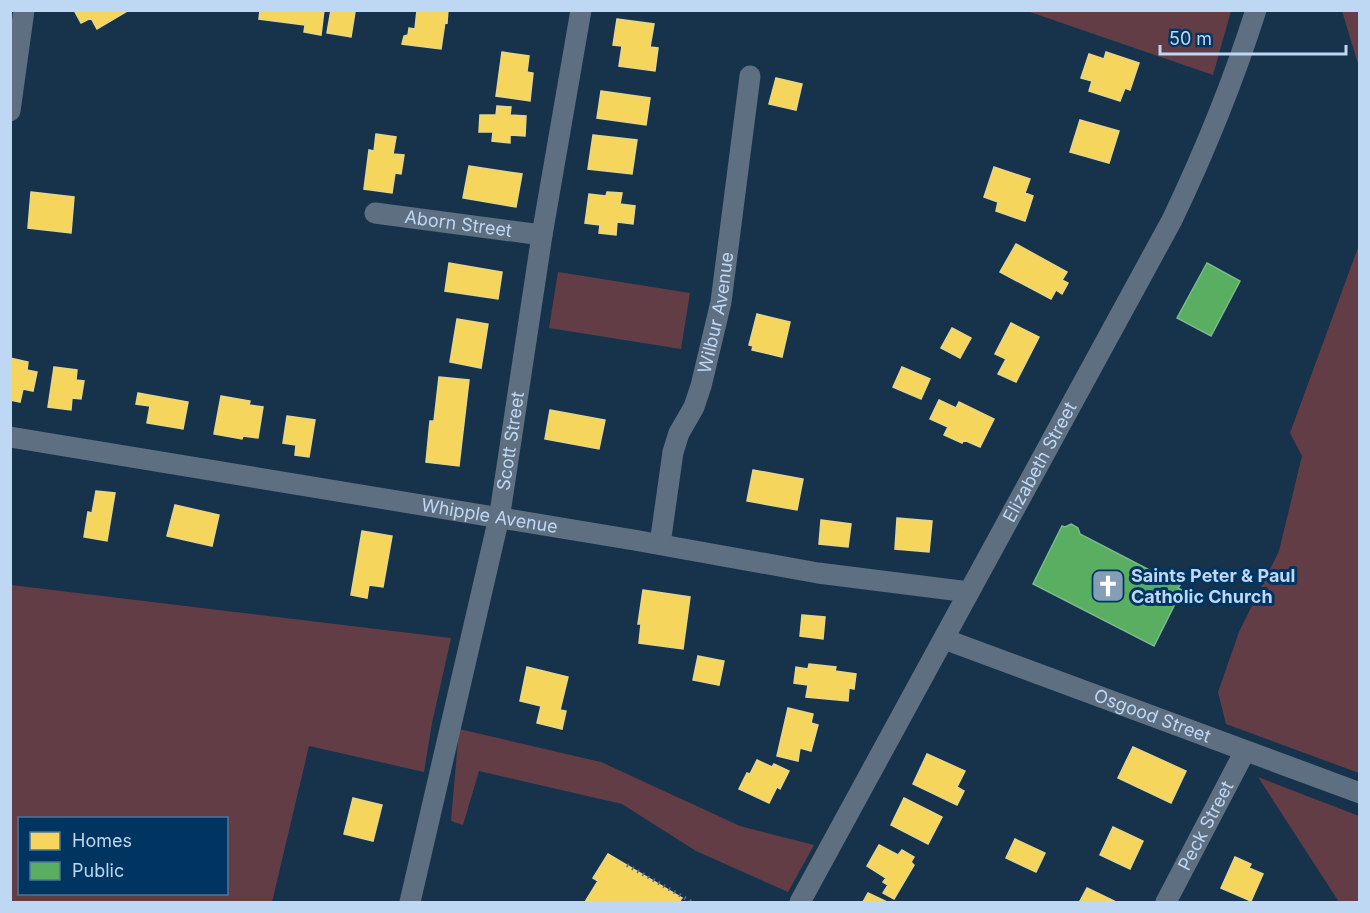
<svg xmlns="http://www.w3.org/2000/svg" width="1370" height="913" font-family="Inter,sans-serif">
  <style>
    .green { fill: #623d46; fill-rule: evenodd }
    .homes { fill: #f6d55c; stroke: #e5d689; stroke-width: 1.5 }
    .public { fill: #5aae61; stroke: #78ba8c; stroke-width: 1.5 }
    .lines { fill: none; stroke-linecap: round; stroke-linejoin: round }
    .path { stroke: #5c6e7e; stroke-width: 4; stroke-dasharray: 1.5 4.5; stroke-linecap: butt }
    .minor { stroke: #5e6f81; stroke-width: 21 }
    .labels { text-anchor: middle; stroke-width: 6; stroke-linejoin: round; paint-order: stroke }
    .street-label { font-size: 18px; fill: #bed7f2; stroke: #013561 }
    .poi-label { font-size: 18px; font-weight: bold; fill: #bed7f2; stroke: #013561; text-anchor: start }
  </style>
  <rect width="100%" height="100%" fill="#17334b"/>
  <path class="green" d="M1027 11H1231L1213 75Z
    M1342 11H1359V67Z
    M1359 245V773L1226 724 1218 692 1239 632 1279 551 1302 456 1290 433Z
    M558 272 690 293 681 349 549 328Z
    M11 585 451 638 432 723 424 772 309 746 272 902H11ZM226 818V894H20V818Z
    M459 729 601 762 740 826 814 845 788 892 696 851 622 804 479 771 463 825 451 821Z
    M1258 777 1359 816V902H1339Z"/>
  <path class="homes" d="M74 10H129L97 29 91 18 81 23Z
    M260 10H324L321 35 304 32 305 25 259 19Z
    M331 10 355 12 351 37 327 33Z
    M417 10H448L447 23 445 22 441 49 402 44 404 36 408 35 409 28 415 29Z
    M617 19 654 24 650 47 658 48 655 71 619 66 622 46 613 45Z
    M502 52 529 56 527 72 533 73 530 101 496 96Z
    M1106 52 1139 63 1130 90 1125 88 1120 101 1089 91 1092 81 1081 78 1089 54 1104 59Z
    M776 78 802 84 796 110 769 104Z
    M601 91 650 98 646 125 597 118Z
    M497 106 511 107 510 115 526 116 525 136 510 135V143L492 141 493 132H479L480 115H496Z
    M1080 120 1119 131 1109 163 1070 152Z
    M376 134 396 137 393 154 404 155 401 174 395 173 392 193 364 189 369 150 374 151Z
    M593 135 637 140 632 174 588 169Z
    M469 166 522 174 516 207 463 198Z
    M994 167 1030 179 1025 193 1033 196 1025 221 996 211 998 202 984 197Z
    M31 192 74 197 71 233 28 228Z
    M607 192 622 193 620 204 635 206 633 224 617 222 616 235 599 233 600 225 585 223 589 194 606 196Z
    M1016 244 1067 272 1062 280 1068 283 1062 294 1056 290 1051 299 1000 272Z
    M449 263 502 272 498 299 445 291Z
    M757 314 790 322 782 357 752 350 753 346 749 345Z
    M457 319 488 324 481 368 450 362Z
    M1011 323 1039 337 1016 382 998 374 1006 359 995 354Z
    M952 328 971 338 960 358 941 348Z
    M10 358 28 362 27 370 37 372 33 391 23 389 20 402 10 400Z
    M54 367 77 370 76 380 84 381 81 399 72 398 71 410 48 407Z
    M902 367 930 379 921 399 893 387Z
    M439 377 469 380 459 466 426 462 430 421H434Z
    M138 393 188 402 183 429 147 423 150 406 136 404Z
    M221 396 250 401 249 405 263 407 258 438 243 436 242 439 214 434Z
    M939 400 956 408 959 402 994 419 980 447 964 440 962 443 944 435 948 427 930 419Z
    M550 410 605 420 599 449 545 439Z
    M287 416 315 420 309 457 295 455 296 445 283 443Z
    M753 470 803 479 797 510 747 501Z
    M96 491 115 493 107 541 84 537 88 512 92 513Z
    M175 505 219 515 212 546 167 536Z
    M897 518 932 521 929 552 895 549Z
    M821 520 851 524 848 547 819 544Z
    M362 531 392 536 383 587 369 585 367 598 351 595Z
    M643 590 690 597 683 649 639 643 641 624H638Z
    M802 615 825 617 823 639 800 636Z
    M698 656 724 661 719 685 693 680Z
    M809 664 836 667 835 671 856 674 854 689 849 688 848 701 806 697 808 685 794 683 796 667 808 669Z
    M527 667 568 677 560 710 566 711 562 729 537 723 541 706 520 701Z
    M788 708 813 714 811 723 818 725 811 751 800 748 798 761 777 756Z
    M1133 747 1186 771 1171 803 1118 778Z
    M927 754 965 771 957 787 964 791 957 805 913 784Z
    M757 760 772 767 774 764 789 771 780 789 777 787 769 803 739 789 747 773 750 774Z
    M353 798 382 805 373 841 344 834Z
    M904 798 942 817 928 844 891 825Z
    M1113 827 1143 841 1130 869 1100 855Z
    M1015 839 1045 853 1036 872 1006 858Z
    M879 845 898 855 902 850 914 857 911 862 914 865 894 899 883 893 888 885 883 882 886 878 867 866Z
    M608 854 682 898 679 902H585L598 881 593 878Z
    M1235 857 1251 864 1249 868 1263 874 1251 901 1221 888Z
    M1087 888 1116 902 1080 901Z
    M868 893 887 902H863Z"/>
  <path class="public" d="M1207 263 1240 281 1211 336 1177 318Z
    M1071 524 1078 528 1080 534 1159 575 1162 570 1183 581 1178 588 1182 590 1154 646 1033 584 1062 526 1065 527Z"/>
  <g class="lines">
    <path class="path" d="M627 865 692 902"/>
    <g class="minor">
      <path d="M10 111 24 10"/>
      <path id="s1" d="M375 213 542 235"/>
      <path id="s2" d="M10 437 634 540 818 573 969 592"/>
      <path id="s3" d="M660 544 673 452 679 433 694 407 701 386 721 302 750 76"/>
      <path id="s4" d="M944 639 1360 793"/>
      <path id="s5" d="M410 902 500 513 542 235 581 10"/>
      <path id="s6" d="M800 902 1172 220C1204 153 1233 82 1256 10"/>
      <path id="s7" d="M1166 902 1245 751"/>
    </g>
  </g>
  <defs>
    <g id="church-square" transform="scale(1.725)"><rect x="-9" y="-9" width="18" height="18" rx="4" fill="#849eb8" stroke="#013561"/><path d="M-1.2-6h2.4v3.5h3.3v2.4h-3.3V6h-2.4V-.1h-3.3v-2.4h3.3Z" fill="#fff"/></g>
  </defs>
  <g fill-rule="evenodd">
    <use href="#church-square" x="1108" y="586"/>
  </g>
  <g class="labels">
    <g class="street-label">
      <text dy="6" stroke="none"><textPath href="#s1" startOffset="84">Aborn Street</textPath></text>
      <text dy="6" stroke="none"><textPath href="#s3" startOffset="240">Wilbur Avenue</textPath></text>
      <text dy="6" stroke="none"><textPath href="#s5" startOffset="472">Scott Street</textPath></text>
      <text dy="6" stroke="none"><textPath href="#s6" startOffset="501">Elizabeth Street</textPath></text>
      <text dy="6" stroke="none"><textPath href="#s2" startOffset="486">Whipple Avenue</textPath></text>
      <text dy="6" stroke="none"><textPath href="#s4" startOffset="222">Osgood Street</textPath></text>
      <text dy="6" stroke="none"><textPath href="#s7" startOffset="86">Peck Street</textPath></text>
    </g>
    <g class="poi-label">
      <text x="1131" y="582">Saints Peter &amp; Paul<tspan x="1131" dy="21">Catholic Church</tspan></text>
    </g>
  </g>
  <rect width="1370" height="913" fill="none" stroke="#bed7f2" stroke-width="24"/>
  <rect x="18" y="817" width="210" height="78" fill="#013561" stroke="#4d769b" stroke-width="1.5"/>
  <rect x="30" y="832" width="30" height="18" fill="#f6d55c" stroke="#4d769b" stroke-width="1.5"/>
  <text x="72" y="847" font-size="18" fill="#bed7f2">Homes</text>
  <rect x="30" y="862" width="30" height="18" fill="#5aae61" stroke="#4d769b" stroke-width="1.5"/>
  <text x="72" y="877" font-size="18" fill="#bed7f2">Public</text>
  <path d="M1160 45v9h186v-9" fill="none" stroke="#bed7f2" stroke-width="3"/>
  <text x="1169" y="45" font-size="18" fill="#bed7f2" stroke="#013561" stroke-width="4.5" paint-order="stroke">50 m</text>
</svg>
